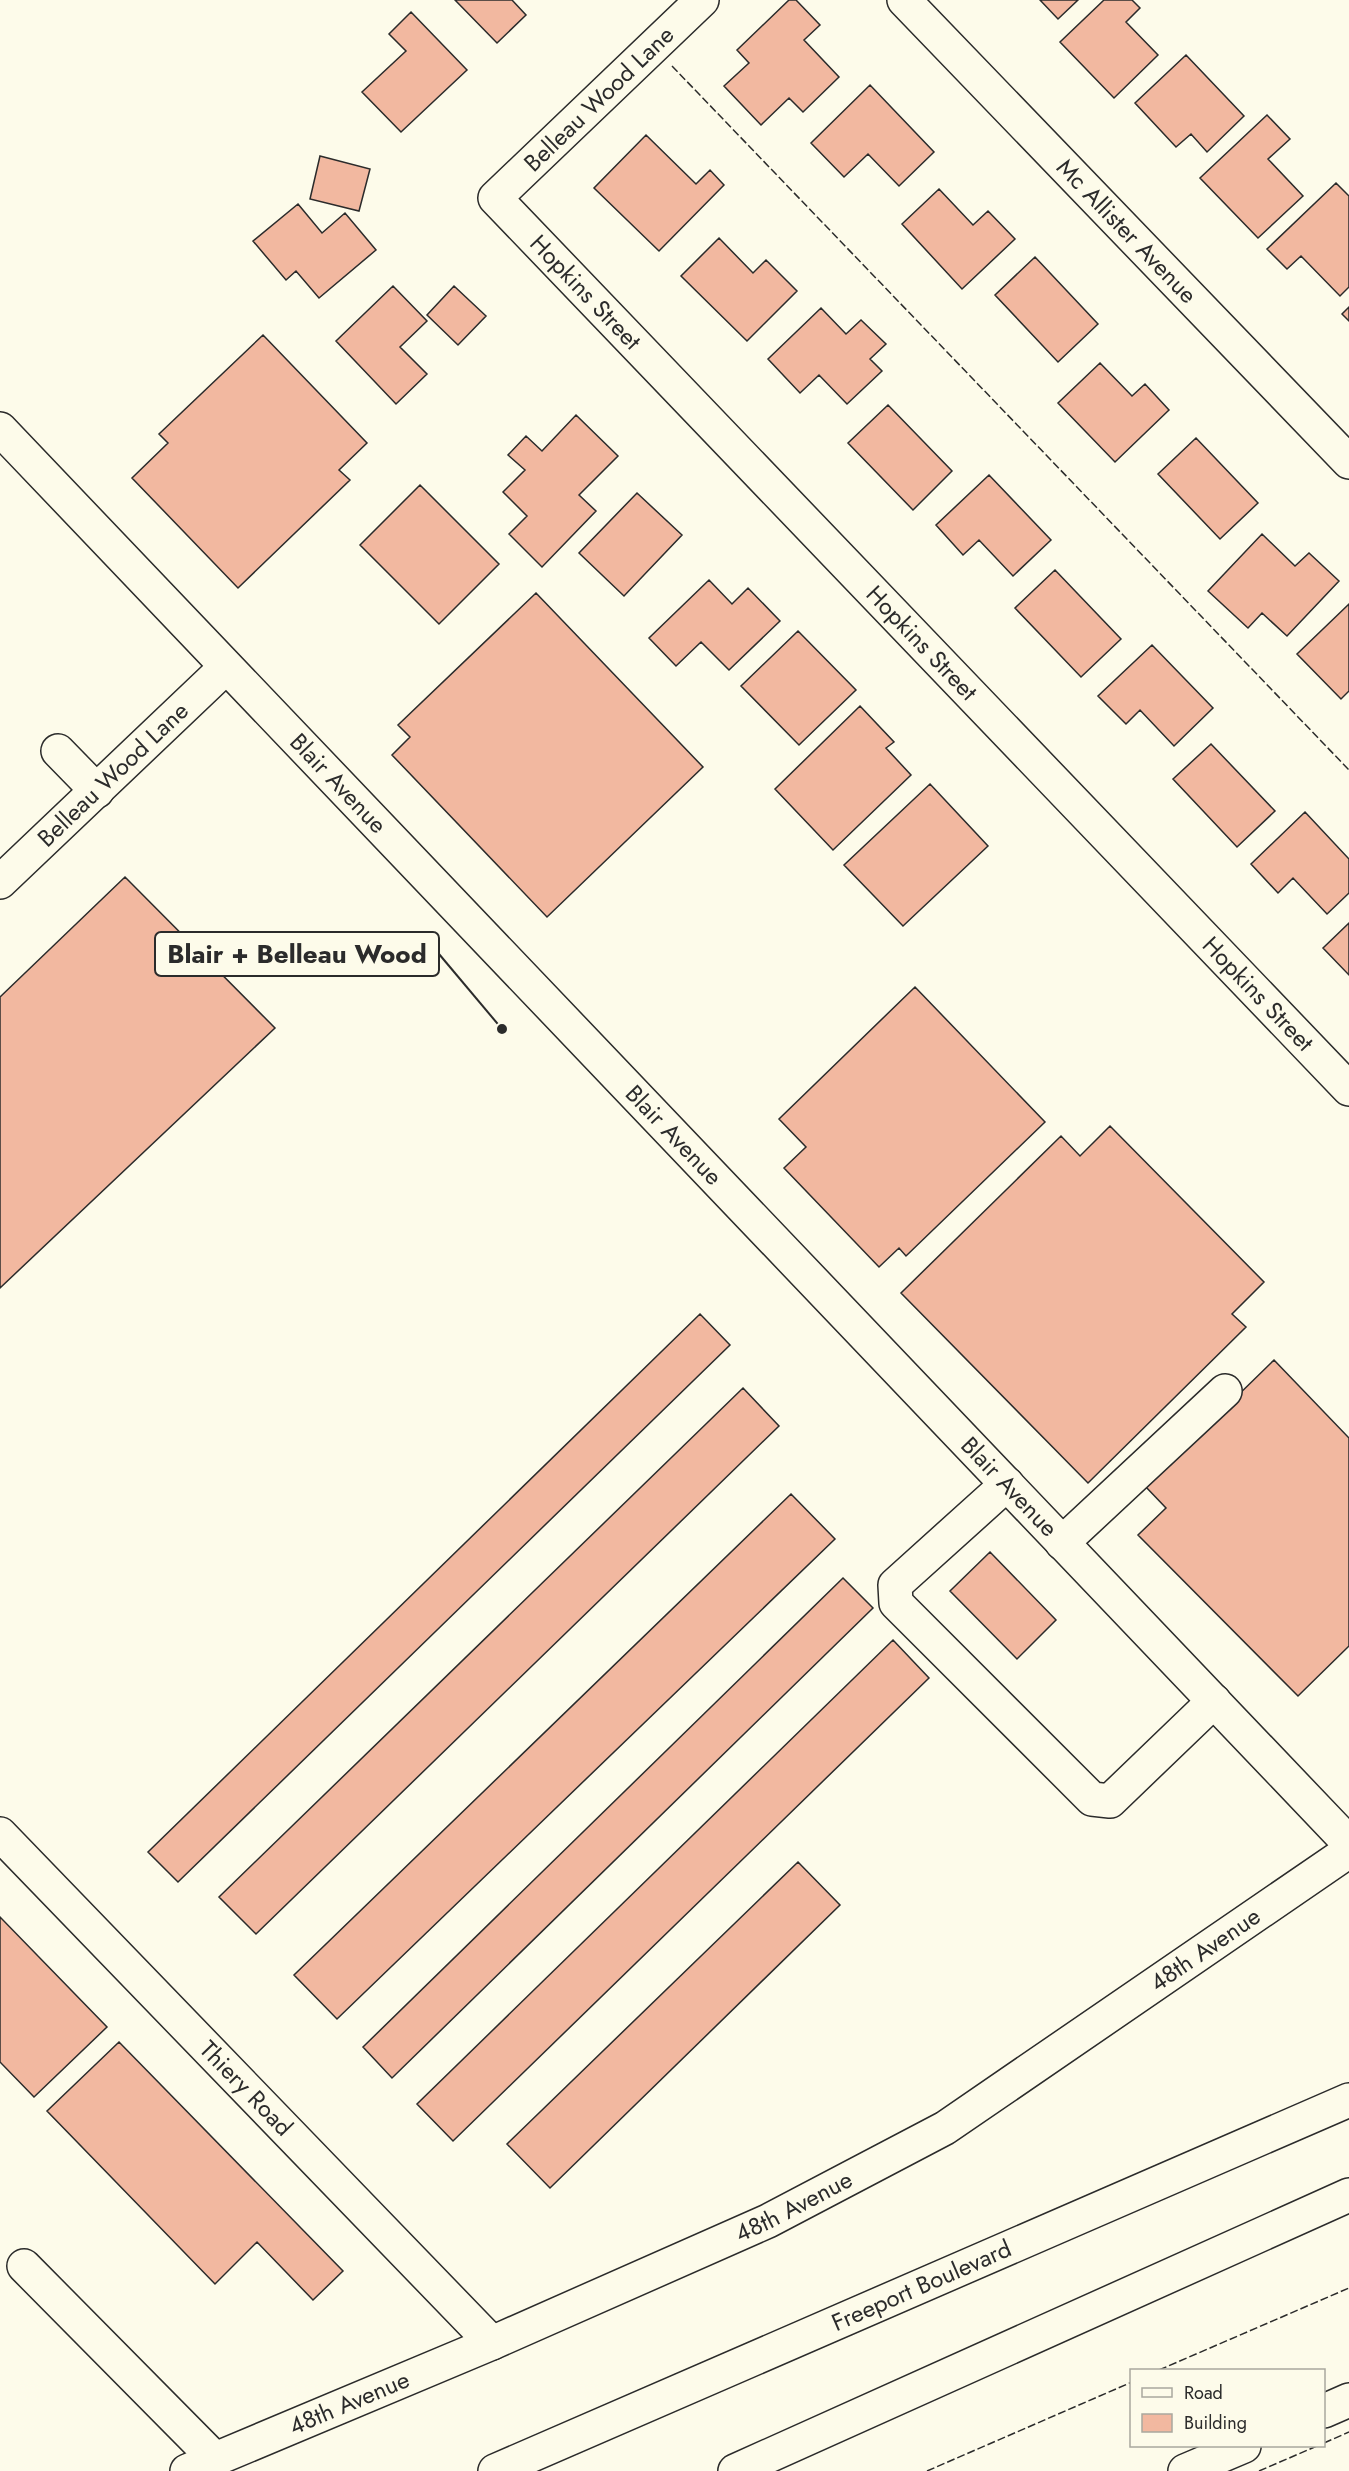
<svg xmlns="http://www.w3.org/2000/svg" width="1349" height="2471" font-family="Jost,sans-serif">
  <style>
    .building { fill: #f2b8a0; stroke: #2b2b2b; stroke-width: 1.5 }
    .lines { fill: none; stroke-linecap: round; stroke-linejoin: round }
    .minor-casing { stroke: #2b2b2b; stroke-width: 36 }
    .major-casing { stroke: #2b2b2b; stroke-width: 36 }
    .minor { stroke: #fdfbea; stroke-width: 33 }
    .major { stroke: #fdfbea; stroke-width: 33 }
    .fence { stroke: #2b2b2b; stroke-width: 1.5; stroke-dasharray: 8 3; stroke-linecap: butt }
    .labels { text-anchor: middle; stroke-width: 4.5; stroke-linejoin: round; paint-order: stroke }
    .street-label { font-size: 24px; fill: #2b2b2b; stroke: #fdfbea }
    .leader { fill: none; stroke: #2b2b2b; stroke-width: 2 }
    .callout-dot { fill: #2b2b2b; stroke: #fdfbea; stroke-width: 2 }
    .callout { fill: #fdfbea; stroke: #2b2b2b; stroke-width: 2 }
    .callout-label { font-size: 26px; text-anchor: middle; font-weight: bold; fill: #2b2b2b }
  </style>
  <rect width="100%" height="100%" fill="#fdfbea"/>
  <path class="building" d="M455 0H512L526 15 497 43Z
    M789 0H796L820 25 804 40 839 77 803 112 789 98 761 125 724 86 749 63 737 50Z
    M1040 0H1078L1058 19Z
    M1104 0H1132L1140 8 1126 22 1158 55 1114 98 1060 42Z
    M411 12 467 70 401 132 362 92 406 51 389 34Z
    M1186 55 1244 116 1207 152 1191 134 1176 147 1135 103Z
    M870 85 934 152 899 186 868 154 844 177 811 143Z
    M1267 115 1290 139 1268 159 1303 196 1258 238 1200 178Z
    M646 135 696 184 710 170 724 185 659 251 594 188Z
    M320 156 370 169 359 211 310 199Z
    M1336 183 1349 196V287L1340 296 1301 256 1287 269 1267 249Z
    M939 189 973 225 988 211 1015 239 962 289 902 224Z
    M298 204 322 233 345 213 376 250 319 298 296 271 286 280 253 241Z
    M719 238 753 273 766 260 797 291 747 341 681 276Z
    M1035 257 1098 324 1058 362 995 295Z
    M393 286 427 321 400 347 427 374 396 404 336 341Z
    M454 286 486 316 458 345 427 315Z
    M1349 307V321L1342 314Z
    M821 308 846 334 861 320 886 344 870 359 882 371 847 404 819 375 800 393 768 359Z
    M263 335 367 443 339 470 350 480 238 588 132 478 168 443 159 434Z
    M1100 363 1132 396 1145 384 1169 410 1115 462 1058 403Z
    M888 405 952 471 913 510 848 443Z
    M576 415 618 456 579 495 596 511 542 567 509 534 527 516 503 492 525 470 508 455 526 436 542 451Z
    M1196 438 1258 503 1220 539 1158 474Z
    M989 475 1051 540 1013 576 979 540 963 555 936 525Z
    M420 485 499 564 439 624 360 545Z
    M637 493 682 535 624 596 579 553Z
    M1262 534 1295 566 1309 553 1339 581 1287 636 1262 613 1248 628 1208 591Z
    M1055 570 1121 639 1081 677 1015 608Z
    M709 580 732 604 748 588 780 621 729 670 701 642 676 666 649 638Z
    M536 593 703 767 547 917 392 755 410 737 398 725Z
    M1349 604V691L1341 699 1297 654Z
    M798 631 856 690 799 745 741 686Z
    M1152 645 1213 708 1174 746 1140 710 1126 724 1098 696Z
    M860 706 894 742 886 748 911 775 833 850 775 789Z
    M1211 744 1275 811 1237 847 1173 779Z
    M930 784 988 846 903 926 844 865Z
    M1305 812 1349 859V893L1327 914 1293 878 1278 893 1251 864Z
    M125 877 275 1028 0 1288V997Z
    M1349 923V975L1323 948Z
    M915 987 1045 1122 906 1256 899 1248 879 1267 784 1168 806 1147 779 1119Z
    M1110 1126 1264 1282 1232 1314 1246 1327 1088 1483 901 1293 1061 1136 1080 1156Z
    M700 1314 730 1345 178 1882 148 1852Z
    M1274 1360 1349 1438V1646L1298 1696 1138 1535 1166 1508 1145 1486Z
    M743 1388 779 1426 256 1934 219 1897Z
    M791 1494 835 1539 337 2019 294 1975Z
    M990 1552 1056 1620 1017 1659 950 1591Z
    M843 1578 873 1608 392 2078 363 2047Z
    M893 1640 929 1678 453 2141 417 2104Z
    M798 1862 840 1905 550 2188 507 2144Z
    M0 1917 107 2027 34 2097 0 2062Z
    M119 2042 343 2271 313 2300 257 2242 215 2284 47 2111Z"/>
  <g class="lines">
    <g class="minor-casing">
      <g id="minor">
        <path id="s1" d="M702 0 495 198 1349 1089"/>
        <path id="s2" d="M904 0 1349 462"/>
        <path id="s3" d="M0 429 1349 1843"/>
        <path d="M58 751 97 791"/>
        <path id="s4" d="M0 882 226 667"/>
        <path d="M1007 1484 895 1585 896 1603 1092 1799 1110 1801 1214 1701"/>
        <path d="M1062 1543 1225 1391"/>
        <path id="s5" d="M0 1834 492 2343"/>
        <path d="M24 2266 215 2459"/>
        <path d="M1324 2411 1349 2400"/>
        <path id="s6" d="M187 2471 492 2343 768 2221 945 2128 1349 1851"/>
        <path d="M1185 2471 1244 2446"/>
      </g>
    </g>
    <g class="major-casing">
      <g id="major">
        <path id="s7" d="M495 2471 1349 2100"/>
        <path d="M735 2471 1349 2195"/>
      </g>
    </g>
    <use href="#minor" class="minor"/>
    <use href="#major" class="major"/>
    <path class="fence" d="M672 66 1349 770
      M1159 2370 1349 2288
      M1324 2443 1349 2432
      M927 2471 1132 2382
      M1259 2471 1317 2446"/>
  </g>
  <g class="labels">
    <g class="street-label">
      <text transform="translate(599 99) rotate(-44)" y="8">Belleau Wood Lane</text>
      <text dy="8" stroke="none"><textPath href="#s2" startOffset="321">Mc Allister Avenue</textPath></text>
      <text dy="8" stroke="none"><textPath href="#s1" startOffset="417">Hopkins Street</textPath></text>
      <text dy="8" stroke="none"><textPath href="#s1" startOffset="903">Hopkins Street</textPath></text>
      <text dy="8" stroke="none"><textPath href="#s4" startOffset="156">Belleau Wood Lane</textPath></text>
      <text dy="8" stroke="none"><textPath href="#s3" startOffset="490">Blair Avenue</textPath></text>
      <text dy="8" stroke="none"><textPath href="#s1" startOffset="1389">Hopkins Street</textPath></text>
      <text dy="8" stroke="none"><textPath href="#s3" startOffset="976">Blair Avenue</textPath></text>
      <text dy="8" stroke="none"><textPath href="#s3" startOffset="1462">Blair Avenue</textPath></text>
      <text dy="8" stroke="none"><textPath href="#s6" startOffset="1148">48th Avenue</textPath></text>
      <text dy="8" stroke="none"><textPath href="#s5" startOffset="354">Thiery Road</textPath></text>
      <text dy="8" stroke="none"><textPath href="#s6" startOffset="662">48th Avenue</textPath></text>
      <text dy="8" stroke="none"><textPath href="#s7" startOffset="465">Freeport Boulevard</textPath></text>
      <text dy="8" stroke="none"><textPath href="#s6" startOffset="176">48th Avenue</textPath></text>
    </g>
  </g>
  <path class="leader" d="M502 1029L439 954"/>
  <circle class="callout-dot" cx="502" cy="1029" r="6"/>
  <rect class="callout" x="155" y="932" width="284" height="44" rx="6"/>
  <g class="callout-label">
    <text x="297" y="963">Blair + Belleau Wood</text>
  </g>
  <rect x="1130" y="2369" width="195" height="78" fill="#fdfbea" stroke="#a9a89e" stroke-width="1.5"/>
  <rect x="1142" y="2388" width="30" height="9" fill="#fdfbea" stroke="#a9a89e" stroke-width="1.5"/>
  <text x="1184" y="2399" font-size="18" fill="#2b2b2b">Road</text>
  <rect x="1142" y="2414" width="30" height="18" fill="#f2b8a0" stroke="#a9a89e" stroke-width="1.5"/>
  <text x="1184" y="2429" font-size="18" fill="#2b2b2b">Building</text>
</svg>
